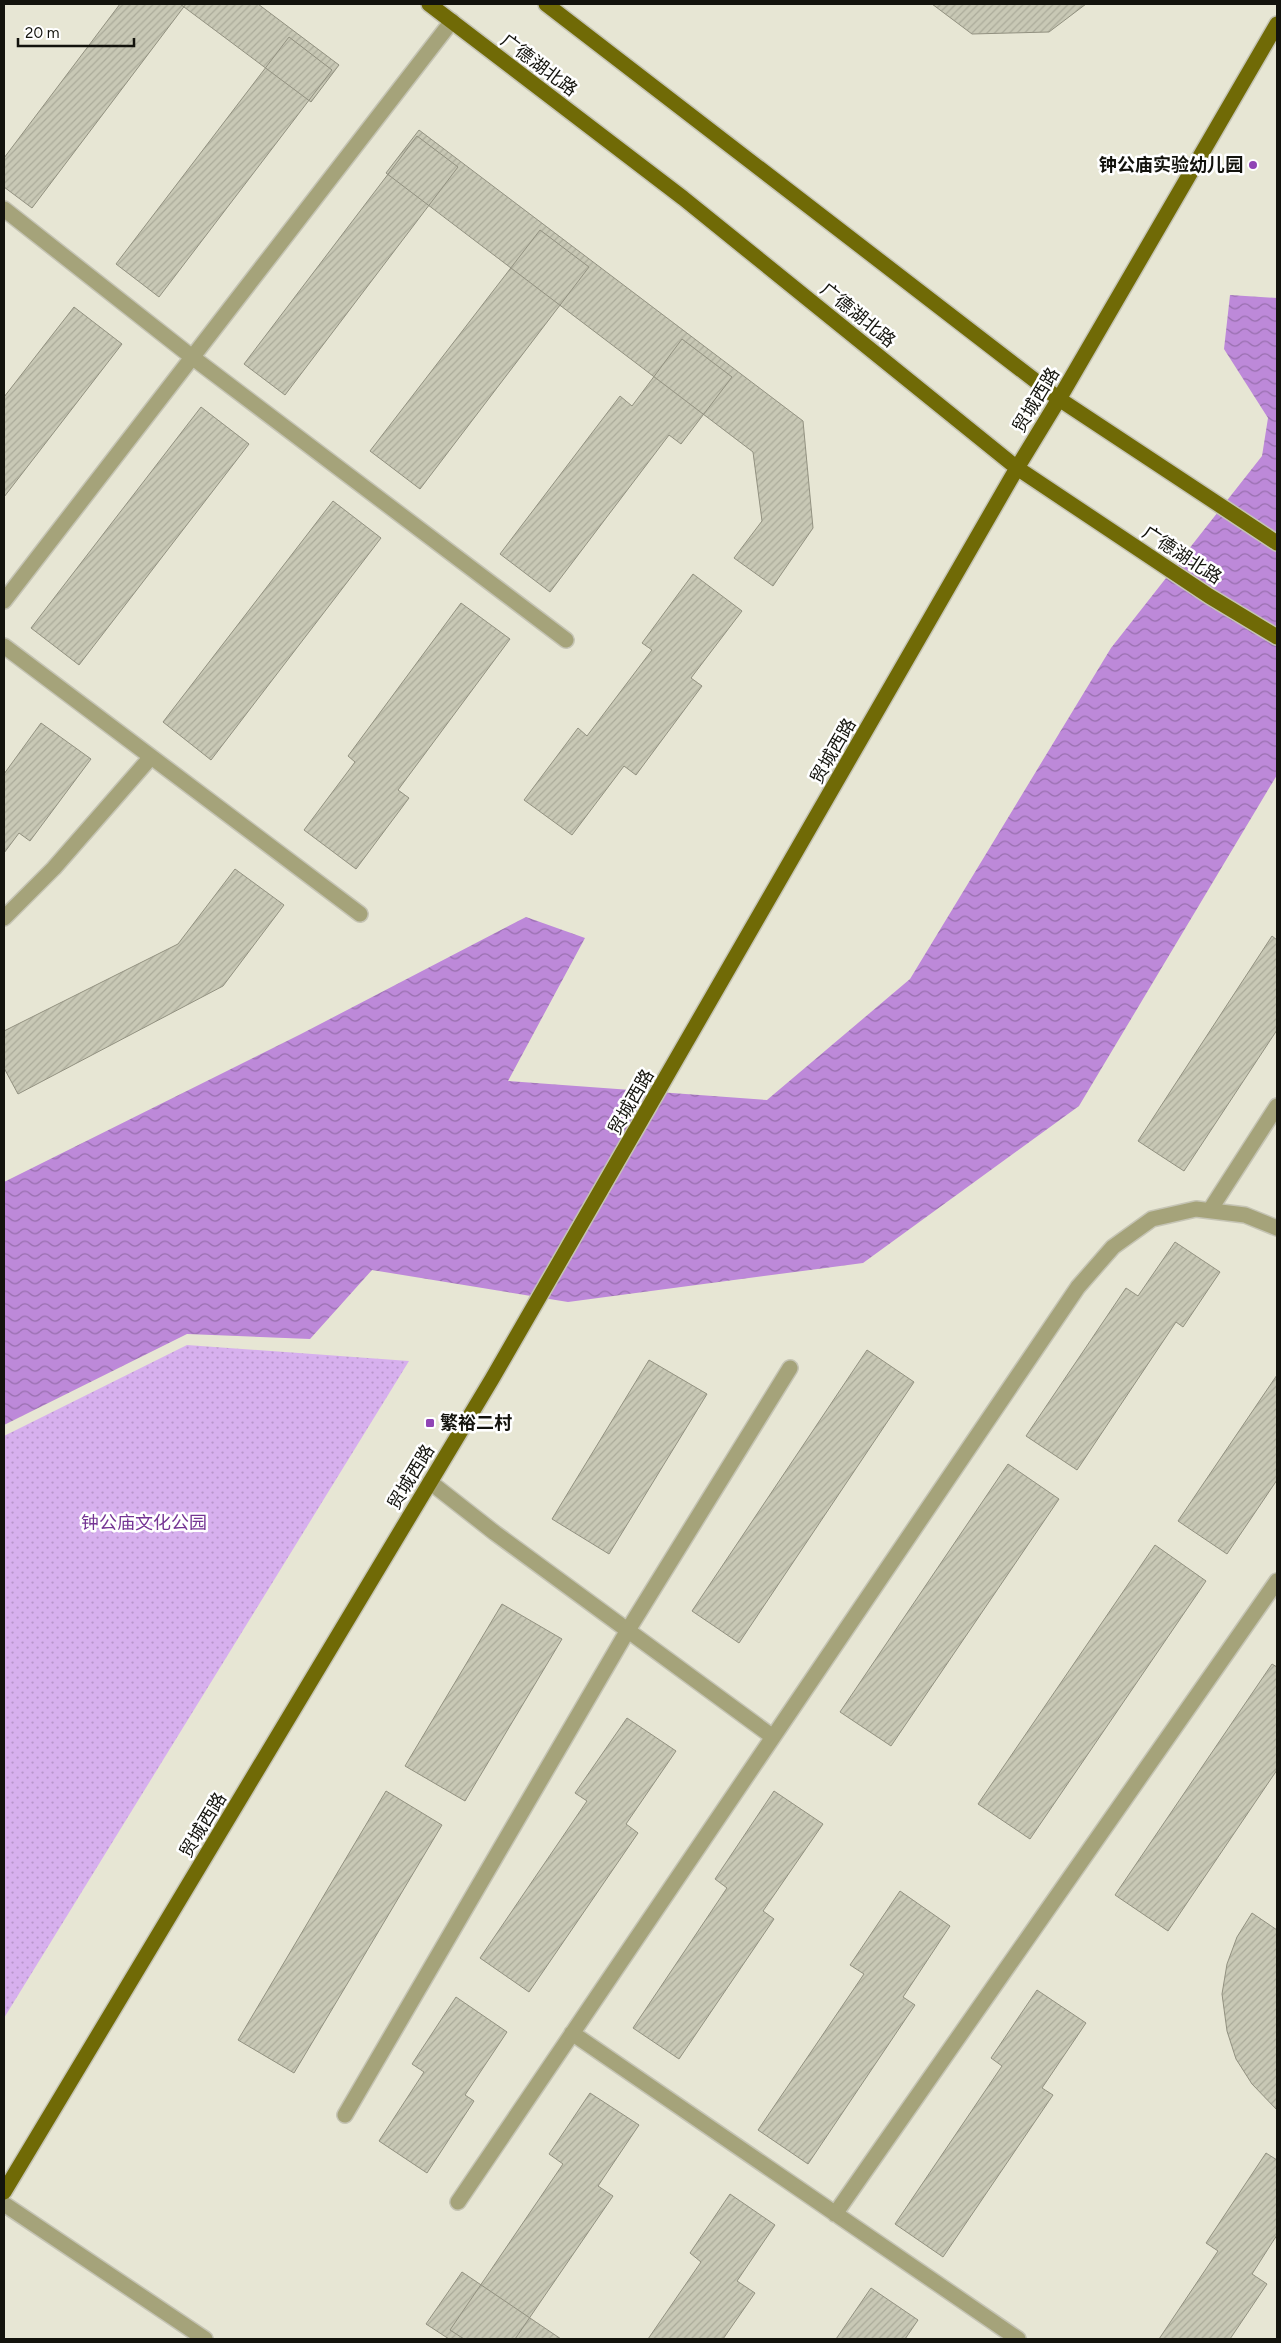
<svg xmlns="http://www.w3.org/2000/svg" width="1281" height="2343" font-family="Figtree,'Noto Sans SC',sans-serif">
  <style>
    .green { fill: url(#green-dots) }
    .water { fill: url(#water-waves) }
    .building { fill: url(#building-hatch); stroke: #929180 }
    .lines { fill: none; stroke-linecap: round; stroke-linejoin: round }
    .minor-casing { stroke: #c5c4b4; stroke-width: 18 }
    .major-casing { stroke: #c5c4b4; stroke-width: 18 }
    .minor { stroke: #a5a37a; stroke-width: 15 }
    .major { stroke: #706a06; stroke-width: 15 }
    .poi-dot { fill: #9044b5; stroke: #fff; stroke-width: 2 }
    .labels { text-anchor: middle; stroke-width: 5; stroke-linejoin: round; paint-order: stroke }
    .street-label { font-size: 18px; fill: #13130d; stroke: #fff }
    .poi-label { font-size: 18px; font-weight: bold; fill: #13130d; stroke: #fff; text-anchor: end }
    .park-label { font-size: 18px; fill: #753594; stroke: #fff }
  </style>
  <defs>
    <pattern id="green-dots" width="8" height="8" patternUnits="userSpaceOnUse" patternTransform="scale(1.25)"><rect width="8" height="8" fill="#d7b0ee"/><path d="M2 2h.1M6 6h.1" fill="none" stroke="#b896cb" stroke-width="1.8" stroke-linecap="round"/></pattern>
    <pattern id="water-waves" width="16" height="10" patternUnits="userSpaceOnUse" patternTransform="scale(1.25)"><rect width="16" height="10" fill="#bd89d9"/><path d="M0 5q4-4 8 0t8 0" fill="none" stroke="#986fae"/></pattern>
    <pattern id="building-hatch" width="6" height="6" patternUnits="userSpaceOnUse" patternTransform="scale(1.25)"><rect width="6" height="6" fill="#c8c8b5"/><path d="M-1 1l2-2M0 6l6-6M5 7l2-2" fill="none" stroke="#abab9a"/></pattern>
  </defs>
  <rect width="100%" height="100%" fill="#e7e6d4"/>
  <path class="green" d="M187 1345 409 1361 4 2018V1436Z"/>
  <path class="water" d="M1230 295 1277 298V775L1079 1106 863 1263 568 1302 372 1270 310 1339 187 1334 4 1425V1182L301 1034 526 917 585 938 508 1081 767 1100 910 979 1111 648 1262 456 1268 418 1224 349Z"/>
  <path class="building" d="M120 4H186L32 208 4 187V158Z
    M180 4H258L339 65 311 102Z
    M932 4H1086L1049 32 972 34Z
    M289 37 332 70 159 297 116 264Z
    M419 130 803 421 813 528 773 586 734 558 762 521 753 452 386 173Z
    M417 136 458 167 285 395 244 364Z
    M540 230 589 267 420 489 370 451Z
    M74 307 122 344 4 497V397Z
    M682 339 732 377 681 444 669 435 550 592 500 554 620 396 632 406Z
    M201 407 249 444 79 665 31 628Z
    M333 501 381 538 211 760 163 722Z
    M693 574 742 611 691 678 702 686 636 775 624 766 572 835 524 800 578 728 587 736 652 650 642 643Z
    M461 603 510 639 398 790 409 798 356 869 304 830 355 762 348 756Z
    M41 723 91 759 30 841 19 833 4 853V774Z
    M235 869 284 905 223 986 18 1094 4 1068V1031L178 944Z
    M1272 936 1277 940V1030L1184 1171 1138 1141Z
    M1175 1242 1220 1272 1183 1327 1176 1322 1077 1470 1026 1436 1126 1288 1138 1296Z
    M867 1350 914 1382 739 1643 692 1611Z
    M649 1360 707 1394 609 1554 552 1519Z
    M1277 1375V1480L1227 1554 1178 1521Z
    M1008 1464 1059 1499 891 1746 840 1712Z
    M1155 1545 1206 1581 1030 1839 978 1804Z
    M502 1604 562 1639 465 1801 405 1766Z
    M1272 1664 1277 1667V1770L1168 1931 1115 1895Z
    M627 1718 676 1751 626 1824 638 1833 529 1992 480 1958 587 1801 575 1793Z
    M386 1791 442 1825 294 2073 238 2040Z
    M774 1791 823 1824 763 1911 774 1919 679 2059 633 2028 727 1888 715 1879Z
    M900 1891 950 1926 903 1997 915 2005 808 2164 758 2130 864 1974 850 1965Z
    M1252 1913 1277 1930V2110L1252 2084 1236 2059 1227 2031 1222 1994 1227 1964 1237 1937Z
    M1037 1990 1086 2023 1042 2088 1053 2095 943 2257 895 2224 1002 2066 991 2058Z
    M456 1997 507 2032 465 2095 474 2101 427 2173 379 2141 424 2072 412 2064Z
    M590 2093 639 2125 598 2186 613 2196 515 2339H464L450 2330 563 2164 549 2154Z
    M1266 2153 1277 2160V2235L1252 2274 1267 2284 1230 2339H1159L1218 2251 1206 2243Z
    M730 2194 775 2225 737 2281 755 2293 723 2339H648L701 2262 690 2253Z
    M462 2272 561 2339H449L426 2324Z
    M871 2288 918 2320 905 2339H836Z"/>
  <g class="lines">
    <g class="minor-casing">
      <path id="minor" d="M4 209 192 357 566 640
        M4 601 452 21
        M4 646 360 914
        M4 918 54 868 151 757
        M1210 1210 1277 1106
        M430 1482 495 1533 773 1737
        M572 2033 1018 2339
        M345 2115 628 1630 790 1368
        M458 2202 1078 1287 1113 1247 1152 1219 1196 1209 1245 1215 1277 1228
        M4 2204 205 2339
        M835 2214 1277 1581"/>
    </g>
    <g class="major-casing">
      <path id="major" d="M429 4 683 198 1017 468 1209 596 1277 637
        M546 4 1059 399 1277 543
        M4 2192 492 1379 1017 468 1059 399 1277 24"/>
    </g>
    <use href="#minor" class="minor"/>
    <use href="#major" class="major"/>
  </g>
  <g class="poi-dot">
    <circle cx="1253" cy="165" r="5"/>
    <rect x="425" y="1418" width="10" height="10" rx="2.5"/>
  </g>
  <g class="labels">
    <g class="street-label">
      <text transform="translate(539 65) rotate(37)" y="6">广德湖北路</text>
      <text transform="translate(858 315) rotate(39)" y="6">广德湖北路</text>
      <text transform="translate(1036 400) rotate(-59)" y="6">贸城西路</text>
      <text transform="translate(1182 555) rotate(33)" y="6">广德湖北路</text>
      <text transform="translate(833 751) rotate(-60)" y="6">贸城西路</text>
      <text transform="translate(631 1102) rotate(-60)" y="6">贸城西路</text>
      <text transform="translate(411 1477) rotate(-59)" y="6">贸城西路</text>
      <text transform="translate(203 1825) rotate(-59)" y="6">贸城西路</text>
    </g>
    <g class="poi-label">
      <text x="1243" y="171">钟公庙实验幼儿园</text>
      <text x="440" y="1429" text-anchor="start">繁裕二村</text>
    </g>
    <g class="park-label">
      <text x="144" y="1529">钟公庙文化公园</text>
    </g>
  </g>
  <rect width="1281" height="2343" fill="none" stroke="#13130d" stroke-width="10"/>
  <path d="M18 38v8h116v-8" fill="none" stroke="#13130d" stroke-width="2.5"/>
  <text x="25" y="38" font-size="15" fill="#13130d" stroke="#ffffff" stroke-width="4" paint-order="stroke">20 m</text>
</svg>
